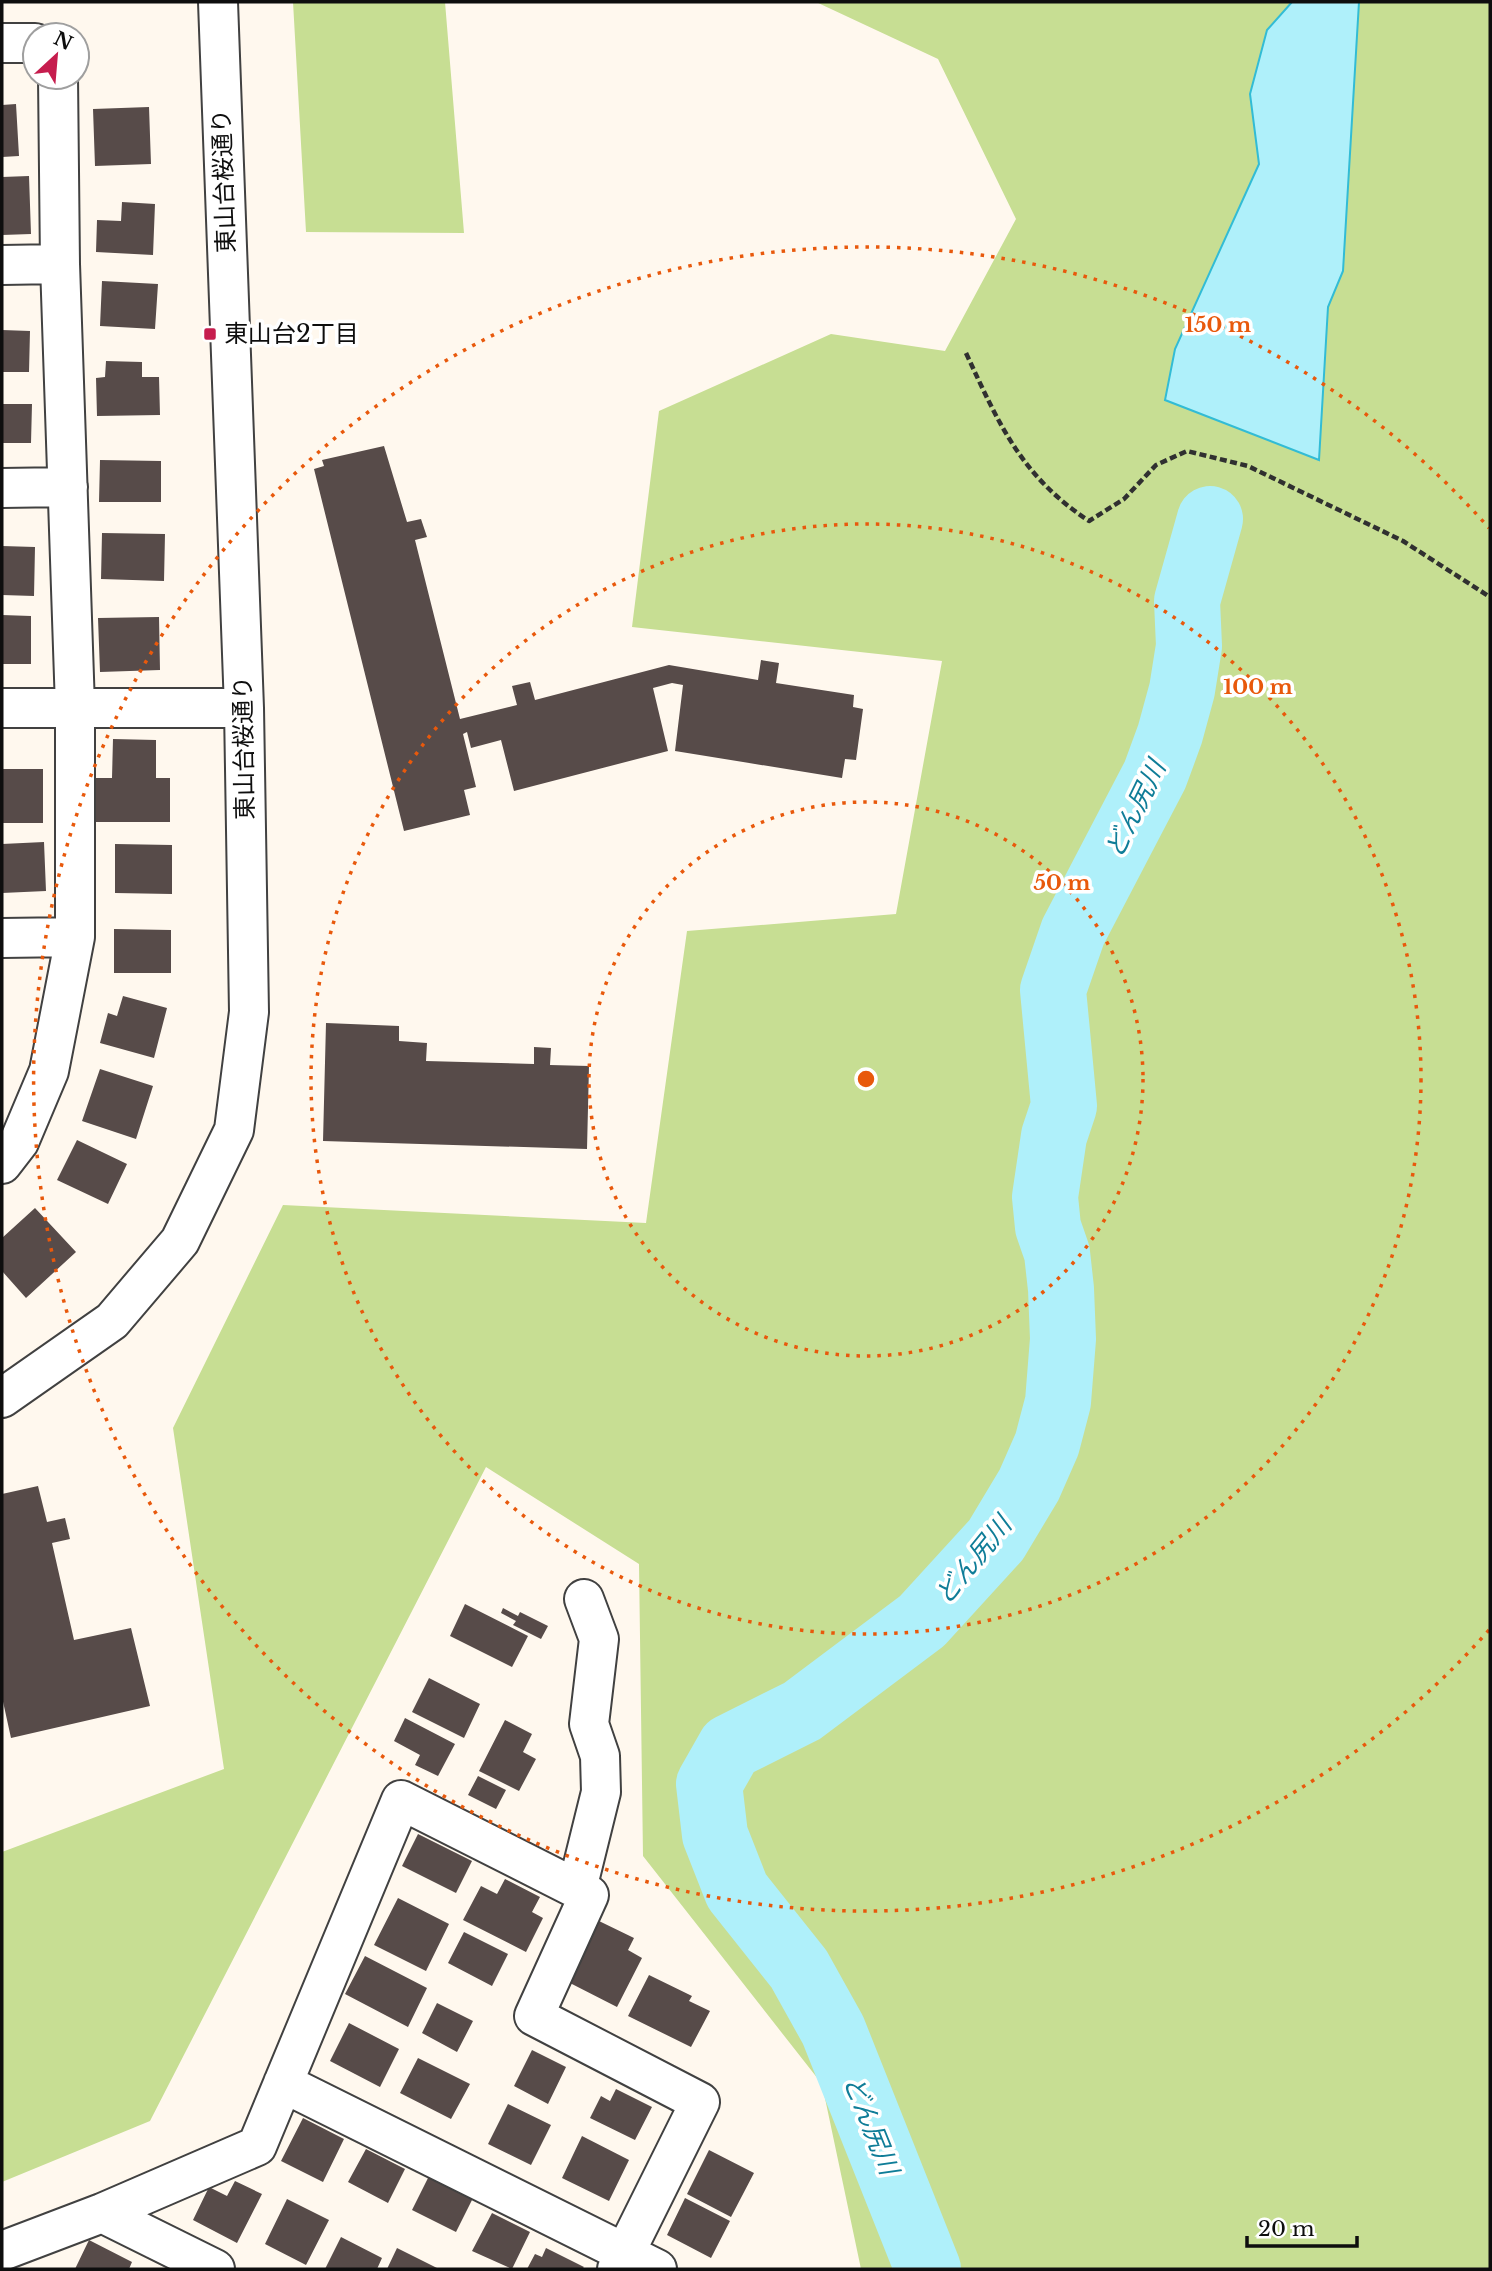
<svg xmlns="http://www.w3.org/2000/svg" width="1492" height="2271" font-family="'Libre Baskerville','Noto Sans JP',serif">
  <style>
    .forest { fill: #c7de93 }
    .water { fill: #aff0fa; stroke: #32bcd5; stroke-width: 2 }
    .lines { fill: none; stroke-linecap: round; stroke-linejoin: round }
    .river { stroke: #aff0fa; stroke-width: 66 }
    .building { fill: #574b49 }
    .minor-casing { stroke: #414141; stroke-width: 42 }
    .path { stroke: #303030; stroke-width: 4.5; stroke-dasharray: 7 3.5; stroke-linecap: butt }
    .minor { stroke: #fff; stroke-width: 38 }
    .ring { fill: none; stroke: #e8590c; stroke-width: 3.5; stroke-dasharray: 3.5 7 }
    .poi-dot { fill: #c61d4e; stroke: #fff; stroke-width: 2.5 }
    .labels { text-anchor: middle; stroke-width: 7; stroke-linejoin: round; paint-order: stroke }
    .street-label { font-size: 24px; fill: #0e0e0e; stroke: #fff }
    .poi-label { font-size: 24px; fill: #0e0e0e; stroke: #fff; text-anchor: start }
    .water-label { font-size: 26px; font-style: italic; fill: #0f7d98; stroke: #fff }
    .centre { fill: #e8590c; stroke: #fff; stroke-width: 3.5 }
    .ring-label { font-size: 21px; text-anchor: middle; font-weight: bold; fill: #e8590c; stroke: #fff; stroke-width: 7; stroke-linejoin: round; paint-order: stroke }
  </style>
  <rect width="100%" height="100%" fill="#fff8ee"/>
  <path class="forest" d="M293 2H445L464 233 306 232Z
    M816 2H1490V2269H861L822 2084 643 1856 639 1564 486 1467 150 2121 2 2182V1852L224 1769 173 1428 283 1205 646 1223 687 931 896 914 942 661 632 627 659 411 831 334 945 351 1016 219 938 59Z"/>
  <path class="water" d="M1292 2H1359L1343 271 1328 307 1319 460 1165 400 1175 349 1259 164 1250 94 1267 30Z"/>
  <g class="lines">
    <path class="river" d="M928 2269 833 2030 799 1969 737 1891 715 1835 709 1784 730 1747 802 1711 922 1621 996 1540 1029 1485 1047 1444 1058 1402 1063 1339 1061 1289 1057 1253 1048 1227 1045 1197 1054 1136 1064 1106 1053 990 1073 932 1155 775 1170 734 1182 690 1189 646 1187 601 1210 519"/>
  </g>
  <path class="building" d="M16 104 19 156 2 157V105Z
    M149 107 151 164 95 166 93 109Z
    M29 176 31 234 2 235V177Z
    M122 202 155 204 153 255 96 252 97 220 121 221Z
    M102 281 158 284 155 329 100 326Z
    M2 330 30 331 29 372H2Z
    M106 361 142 362V377H159L160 415 97 416 96 378 105 377Z
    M2 404H32L31 443H2Z
    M384 446 407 522 421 519 427 537 415 540 460 719 517 705 512 686 530 682 535 700 669 665 758 680 761 660 779 663 776 683 854 695 853 707 863 709 856 760 845 759 842 778 675 751 683 685 672 683 653 688 668 751 514 791 501 740 471 748 467 732 463 734 476 787 464 790 470 815 404 831 314 469 324 466 322 460Z
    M100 460 161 461V502H99Z
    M102 533 165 534 164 581 101 579Z
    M2 546 35 547 34 596 2 595Z
    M2 615 31 616V664H2Z
    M159 617 160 670 100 672 98 618Z
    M113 739 156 740V778H170V822H89V778H112Z
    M2 769H43V823H2Z
    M44 842 46 891 2 893V844Z
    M115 844 172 845V894L115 893Z
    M114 929 171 930V973H114Z
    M123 996 167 1008 154 1058 100 1043 108 1013 117 1016Z
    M326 1023 399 1026V1041L427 1043 426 1061 534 1064V1047L551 1048 550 1065 589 1066 587 1149 323 1141Z
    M100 1069 153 1086 136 1139 82 1121Z
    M77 1140 127 1164 108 1204 57 1180Z
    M35 1208 76 1252 26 1298 2 1271V1238Z
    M38 1486 47 1522 65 1518 70 1539 52 1543 74 1640 131 1628 150 1706 11 1738 2 1697V1494Z
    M465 1604 528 1636 512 1667 450 1636Z
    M503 1608 518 1616 520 1612 548 1626 541 1639 513 1625 516 1621 501 1613Z
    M429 1678 480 1704 464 1738 412 1712Z
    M405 1718 455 1744 438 1776 415 1765 420 1755 394 1741Z
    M505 1720 532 1734 523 1752 536 1759 519 1791 479 1771Z
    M478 1776 506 1790 496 1809 468 1795Z
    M418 1834 472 1861 456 1893 402 1866Z
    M505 1879 540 1897 532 1912 543 1918 526 1952 463 1920 481 1886 497 1894Z
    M398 1898 449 1924 426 1971 374 1945Z
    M599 1921 634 1938 628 1950 642 1958 617 2007 568 1982Z
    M464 1932 508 1954 492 1986 448 1963Z
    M365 1956 427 1988 408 2027 345 1994Z
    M649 1975 692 1996 689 2001 710 2011 691 2047 628 2016Z
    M437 2003 473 2021 457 2052 422 2033Z
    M349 2023 399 2049 380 2087 330 2061Z
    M532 2050 566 2067 548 2104 514 2086Z
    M418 2058 470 2084 451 2119 400 2093Z
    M616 2089 652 2107 635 2140 590 2118 601 2096 610 2101Z
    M508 2104 551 2125 531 2165 488 2144Z
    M303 2118 344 2139 323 2182 281 2161Z
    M582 2136 629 2160 609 2201 562 2178Z
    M366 2149 405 2169 388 2203 348 2182Z
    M709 2150 754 2173 731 2217 687 2194Z
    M429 2176 473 2198 456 2232 412 2210Z
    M235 2181 262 2194 237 2243 193 2220 209 2187 227 2196Z
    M685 2198 730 2221 711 2258 667 2235Z
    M287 2199 329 2220 306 2265 265 2244Z
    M492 2213 530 2232 512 2269 472 2251Z
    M341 2237 382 2258 377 2269H325Z
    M89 2240 132 2262 129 2269H75Z
    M397 2248 439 2269H387Z
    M546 2248 584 2267 582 2269H527L535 2254 542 2257Z"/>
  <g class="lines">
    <g class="minor-casing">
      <path id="minor" d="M2 43H35
        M2 265 60 264
        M2 488 68 487
        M2 708H244
        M2 938 75 937
        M2 1164 19 1142 49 1071 75 937V707L60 264 58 77
        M2 1398 112 1321 180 1241 234 1130 249 1012 244 708 218 2
        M577 1889 601 1792 600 1756 589 1724 599 1639 584 1599
        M283 2083 657 2269
        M102 2213 215 2269
        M2 2251 102 2213 257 2146 401 1800 589 1895 534 2016 700 2102 617 2269"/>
    </g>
    <path class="path" d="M966 353C999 424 1021 476 1089 521L1124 499 1156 465 1187 451 1248 466 1403 541 1490 597"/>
    <use href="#minor" class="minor"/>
  </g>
  <g class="ring">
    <circle cx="866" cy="1079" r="277"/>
    <circle cx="866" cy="1079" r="555"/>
    <path d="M1489 1630A832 832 0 1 1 1489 528"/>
  </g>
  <rect class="poi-dot" x="203" y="327" width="14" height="14" rx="3.5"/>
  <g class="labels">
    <g class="street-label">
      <text transform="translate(224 181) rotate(-92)" y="8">東山台桜通り</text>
      <text transform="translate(244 748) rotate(-91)" y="8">東山台桜通り</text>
    </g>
    <g class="poi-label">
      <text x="224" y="342">東山台2丁目</text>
    </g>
    <g class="water-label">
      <text transform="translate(1135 809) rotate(-64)" y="9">どん尻川</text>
      <text transform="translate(973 1560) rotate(-51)" y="9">どん尻川</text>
      <text transform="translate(871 2125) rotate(68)" y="9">どん尻川</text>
    </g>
  </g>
  <circle cx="866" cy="1079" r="10" class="centre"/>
  <g class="ring-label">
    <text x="1218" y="332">150 m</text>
    <text x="1258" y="694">100 m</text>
    <text x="1062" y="890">50 m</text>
  </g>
  <rect width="1492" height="2271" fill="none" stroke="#0e0e0e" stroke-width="7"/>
  <g transform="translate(56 56) rotate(26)"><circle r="33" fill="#ffffff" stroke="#9f9f9f" stroke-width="2"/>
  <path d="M0-5L12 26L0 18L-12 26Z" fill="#c61d4e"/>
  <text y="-10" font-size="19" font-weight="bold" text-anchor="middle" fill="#0e0e0e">N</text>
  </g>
  <path d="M1247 2236v10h110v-10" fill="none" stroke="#0e0e0e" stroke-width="3.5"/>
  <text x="1258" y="2236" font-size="21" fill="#0e0e0e" stroke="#ffffff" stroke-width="5" paint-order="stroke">20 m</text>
</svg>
